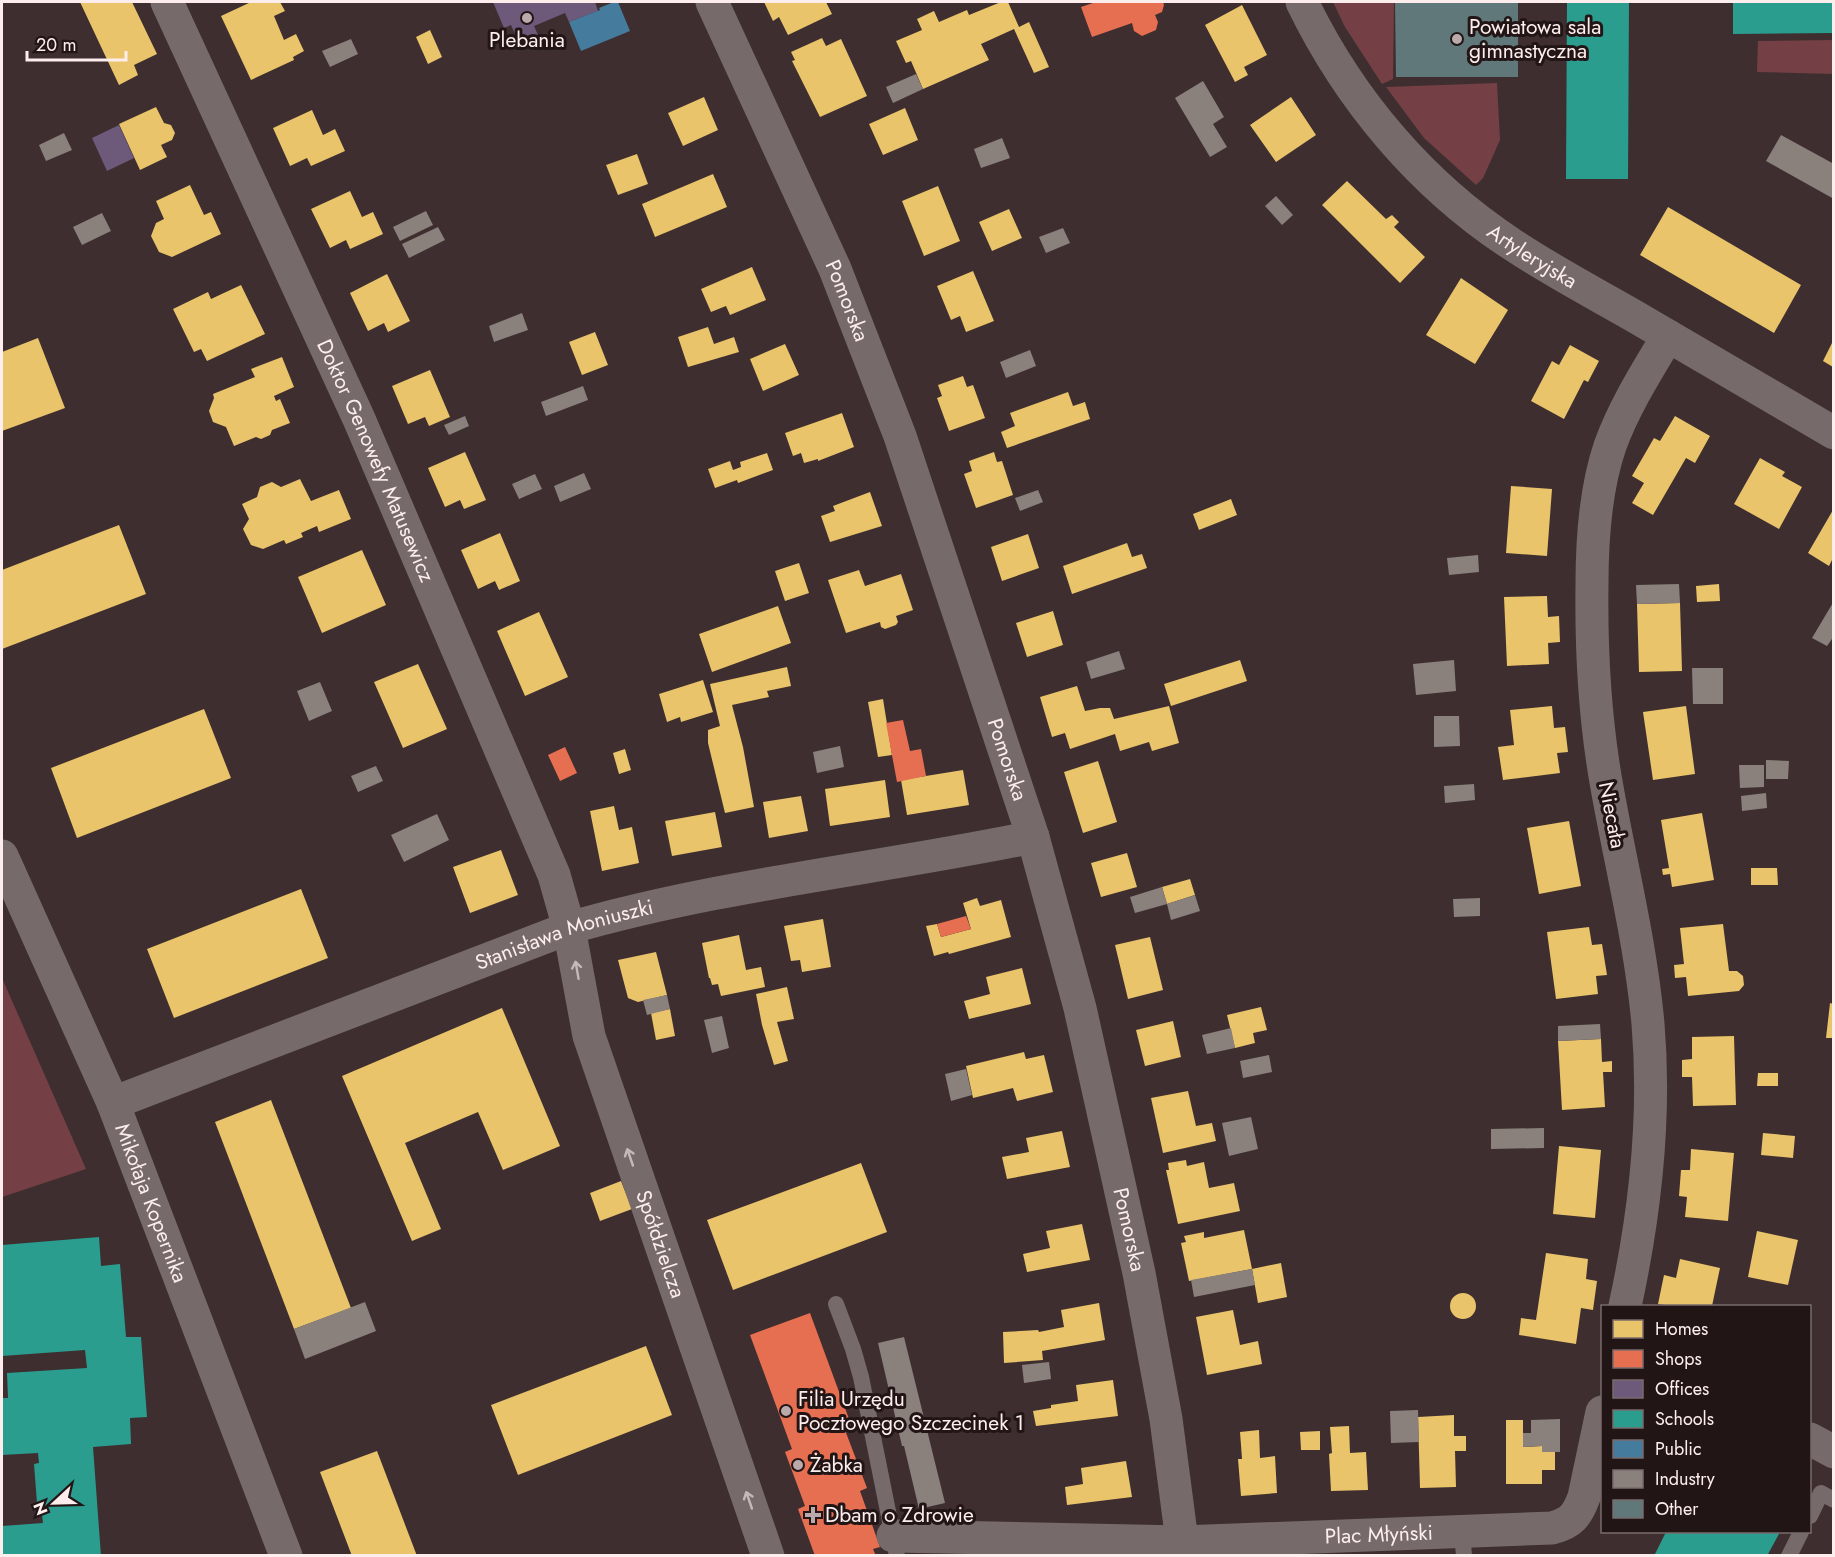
<svg xmlns="http://www.w3.org/2000/svg" width="1835" height="1557" font-family="Jost,sans-serif">
  <style>
    .green { fill: #744045 }
    .homes { fill: #e9c46a }
    .shops { fill: #e76f51 }
    .offices { fill: #6d597a }
    .schools { fill: #2a9d8f }
    .public { fill: #457b9d }
    .industry { fill: #8a817c }
    .building { fill: #607879 }
    .lines { fill: none; stroke-linecap: round; stroke-linejoin: round }
    .lane { stroke: #766a6b; stroke-width: 16 }
    .street { stroke: #766a6b; stroke-width: 33 }
    .oneway { stroke: #c7b9b9 }
    .poi-dot { fill: #baaaab; stroke: #221516; stroke-width: 2 }
    .labels { text-anchor: middle; stroke-width: 6; stroke-linejoin: round; paint-order: stroke }
    .poi-label { font-size: 21px; fill: #fdeded; stroke: #221516; text-anchor: start }
    .street-label { font-size: 21px; fill: #fdeded; stroke: #221516 }
  </style>
  <rect width="100%" height="100%" fill="#3e2e30"/>
  <path class="green" d="M1333 2H1394L1393 79 1382 84 1345 27Z
    M1833 40V74L1757 72 1758 41Z
    M1497 83 1500 140 1483 178 1476 185 1424 138 1386 87Z
    M2 978 86 1169 2 1197Z"/>
  <path class="homes" d="M80 2H132L157 54 134 65 138 75 119 85Z
    M251 2H280L285 11 274 16 284 40 296 34 304 51 293 57 294 60 251 80 221 16Z
    M764 2H826L832 14 788 35 779 17 773 21Z
    M1001 2H1008L1019 27 1029 22 1049 67 1034 73 1014 29 981 44 989 60 923 89 911 61 906 63 896 41 922 30 917 19 934 11 939 22 967 10 969 15Z
    M1242 5 1267 55 1244 67 1248 75 1235 82 1205 25Z
    M430 30 442 57 428 64 416 37Z
    M822 38 826 46 841 39 867 96 820 117 792 61 795 60 791 52Z
    M704 97 718 130 683 146 668 113Z
    M1291 97 1316 135 1276 162 1250 125Z
    M156 107 164 123 171 125 175 133 172 140 161 145 167 157 140 170 119 124Z
    M905 108 918 140 883 155 869 124Z
    M312 110 323 135 335 129 345 151 311 166 307 158 290 166 273 128Z
    M637 154 648 184 618 195 606 165Z
    M713 174 727 207 655 237 642 204Z
    M1347 181 1386 219 1392 215 1399 222 1394 227 1425 257 1400 283 1322 205Z
    M190 185 204 215 211 212 221 234 172 257 159 252 151 236 156 223 164 219 156 201Z
    M938 186 960 241 924 256 902 201Z
    M350 191 362 217 373 212 383 234 350 249 346 240 330 248 311 209Z
    M1668 207 1801 285 1774 333 1640 255Z
    M1009 209 1022 238 992 251 979 222Z
    M752 267 766 300 730 315 726 306 711 312 701 289Z
    M973 271 994 321 966 332 960 316 951 320 937 286Z
    M387 274 410 321 388 332 384 323 368 331 350 293Z
    M1461 278 1508 310 1475 364 1426 335Z
    M241 285 265 334 207 361 201 349 194 352 173 309 208 292 211 299Z
    M708 327 714 344 734 337 739 352 688 367 678 337Z
    M595 332 608 365 582 375 569 342Z
    M38 338 65 408 2 431V352Z
    M1833 341V367L1823 361Z
    M785 344 799 375 763 391 750 359Z
    M1570 345 1599 361 1588 382 1584 380 1564 419 1531 401 1552 361 1559 365Z
    M282 357 294 387 274 396 276 401 280 399 290 423 272 430 270 435 261 439 256 437 234 446 226 427 213 422 209 411 214 398 213 394 255 377 251 369Z
    M430 370 450 417 429 426 425 417 408 424 392 386Z
    M963 376 967 387 973 385 985 418 949 431 937 398 942 396 938 385Z
    M1068 392 1073 406 1085 402 1090 419 1007 448 1001 432 1015 426 1010 413Z
    M842 413 854 447 818 461V459L804 463 801 453 793 456 785 433Z
    M1675 416 1710 436 1695 463 1686 458 1653 515 1632 503 1644 483 1632 476 1654 438 1660 441Z
    M465 452 486 500 464 509 460 500 445 507 428 468Z
    M994 452 997 462 1002 461 1013 495 976 508 964 474 972 471 969 461Z
    M767 453 773 470 738 483 737 480 715 488 708 469 730 461 733 470 741 467 740 462Z
    M1760 458 1785 472 1782 476 1802 487 1779 529 1734 504Z
    M300 479 311 501 339 490 351 519 319 532 317 526 301 533 303 537 286 544 284 540 263 549 251 545 243 529 249 519 242 504 257 497 260 487 272 482 281 487Z
    M1511 486 1552 489 1547 556 1506 553Z
    M870 492 882 526 830 542 821 516 835 511 833 506Z
    M1231 499 1237 515 1199 530 1193 514Z
    M1833 510V558L1829 566 1808 553Z
    M119 525 146 594 2 649V570Z
    M500 533 520 581 499 590 495 581 478 589 461 550Z
    M1028 534 1039 568 1002 581 991 547Z
    M1127 543 1132 557 1142 554 1147 568 1072 594 1063 566Z
    M362 550 386 605 322 633 298 577Z
    M799 563 809 593 785 601 775 571Z
    M859 570 865 586 901 574 913 610 896 616 898 622 896 625 885 629 881 627 880 622 846 633 828 580Z
    M1719 584 1720 601 1697 602 1696 586Z
    M1547 596 1548 617 1559 616 1560 642 1548 643 1549 664 1507 666 1504 597Z
    M1680 603 1682 671 1639 672 1637 604Z
    M778 606 791 643 712 672 699 634Z
    M1053 611 1063 645 1027 657 1016 623Z
    M539 612 568 677 525 696 497 631Z
    M1240 660 1247 681 1171 706 1164 684Z
    M418 664 447 729 403 748 374 682Z
    M787 667 791 686 767 691 769 697 732 705 743 747 754 807 725 813 708 743V730L720 726 710 684Z
    M703 680 713 712 681 722 680 717 667 722 659 694Z
    M1077 686 1085 711 1100 708H1110L1114 719 1169 706 1179 743 1152 751 1149 742 1120 751 1115 734 1070 749 1065 733 1052 737 1040 697Z
    M883 699 892 755 878 757 868 702Z
    M1552 706 1554 728 1565 727 1568 752 1557 753 1560 773 1503 780 1498 747 1514 745 1510 710Z
    M1686 706 1695 774 1653 780 1643 712Z
    M204 709 231 778 77 838 51 768Z
    M625 749 631 770 619 774 613 753Z
    M1098 761 1117 822 1083 833 1064 772Z
    M963 770 969 805 907 815 901 780Z
    M885 780 890 817 830 826 825 789Z
    M801 796 808 831 769 838 763 802Z
    M614 806 619 830 632 827 639 863 602 871 590 811Z
    M715 812 722 847 672 856 665 821Z
    M1702 813 1714 880 1672 887 1670 874 1663 875 1662 869 1669 868 1661 820Z
    M1569 821 1581 886 1539 894 1527 828Z
    M501 850 518 895 470 913 453 867Z
    M1127 853 1137 887 1101 897 1091 863Z
    M1751 868H1777L1778 885H1751Z
    M1190 879 1195 895 1167 904 1162 887Z
    M301 889 328 958 174 1018 147 949Z
    M977 898 980 906 1001 900 1011 937 949 954 948 952 934 956 926 926 937 924 941 937 971 929 963 903Z
    M823 919 831 967 802 972 800 960 791 961 784 926Z
    M1723 924 1729 971H1737L1743 976 1744 985 1739 991 1688 996 1686 977 1675 978 1674 965 1684 964 1680 928Z
    M1589 927 1592 945 1602 944 1607 975 1596 976 1598 994 1556 999 1547 932Z
    M739 935 746 970 761 967 765 987 721 996 718 984 712 985 710 978H709L702 943Z
    M1150 937 1163 990 1128 999 1115 945Z
    M656 952 667 995 638 1002 628 998 618 960Z
    M1022 968 1031 1004 969 1019 964 1001 990 994 986 977Z
    M787 987 794 1019 777 1022 788 1061 774 1065 762 1025 756 994Z
    M1830 1003 1833 1004V1038H1826Z
    M1261 1007 1267 1030 1253 1033 1255 1043 1235 1048 1227 1015Z
    M502 1008 560 1146 503 1170 478 1112 405 1143 441 1229 412 1241 342 1076Z
    M670 1009 675 1036 656 1040 651 1013Z
    M1173 1021 1181 1057 1145 1066 1136 1030Z
    M1734 1036 1736 1105 1693 1106 1692 1077H1682V1060L1692 1059V1037Z
    M1601 1039 1602 1062 1612 1061V1072H1603L1605 1107 1562 1110 1558 1041Z
    M1024 1052 1026 1059 1044 1055 1053 1092 1017 1101 1013 1088 973 1098 966 1066Z
    M1758 1073H1778V1086H1757Z
    M1188 1091 1196 1126 1212 1123 1216 1141 1163 1153 1151 1098Z
    M271 1100 351 1308 294 1329 215 1122Z
    M1062 1131 1070 1167 1007 1179 1002 1157 1029 1152 1026 1138Z
    M1763 1133 1795 1136 1793 1158 1761 1155Z
    M1559 1146 1601 1150 1595 1218 1553 1214Z
    M1691 1149 1734 1153 1728 1221 1685 1217 1687 1197 1679 1196 1681 1170H1690Z
    M1186 1160 1187 1166 1204 1162 1209 1188 1234 1183 1240 1211 1178 1224 1166 1170H1169L1168 1163Z
    M861 1163 887 1232 733 1290 707 1220Z
    M621 1181 632 1209 600 1221 590 1193Z
    M1082 1224 1090 1260 1027 1272 1023 1254 1050 1248 1046 1231Z
    M1244 1230 1252 1269 1189 1281 1181 1243 1186 1242 1184 1236 1204 1232V1238Z
    M1757 1231 1798 1240 1788 1285 1748 1277Z
    M1546 1253 1588 1259 1586 1279 1597 1281 1593 1310 1581 1308 1576 1344 1519 1335 1521 1318 1536 1320Z
    M1680 1259 1720 1268 1712 1306H1671L1658 1304 1664 1275 1676 1278Z
    M1281 1263 1287 1297 1258 1303 1252 1269Z
    M1450 1306a13 13 0 1 1 26 0a13 13 0 1 1-26 0Z
    M1099 1303 1105 1340 1042 1351 1043 1360 1004 1363 1003 1332 1038 1330 1039 1332 1064 1327 1061 1310Z
    M1233 1310 1240 1345 1258 1341 1262 1364 1207 1375 1196 1317Z
    M646 1346 672 1415 518 1475 491 1405Z
    M1113 1380 1118 1416 1036 1426 1033 1411 1051 1408V1405L1078 1401 1076 1385Z
    M1454 1415V1436H1466V1451H1455L1456 1487 1420 1488 1418 1417Z
    M1506 1420H1523V1447L1542 1446V1452H1555V1470H1542V1484H1506Z
    M1349 1426 1350 1453 1366 1452 1368 1490 1331 1491 1329 1454 1332 1453 1330 1427Z
    M1259 1430 1260 1458 1275 1456 1277 1493 1241 1496 1238 1459H1242L1240 1432Z
    M1320 1431V1450H1301L1300 1432Z
    M377 1451 417 1556H352L320 1472Z
    M1126 1461 1132 1497 1067 1505 1065 1487 1083 1484 1081 1468Z"/>
  <path class="shops" d="M1096 2H1163L1164 5 1162 12 1155 15 1158 22 1156 30 1142 36 1134 31 1132 23 1092 37 1081 7Z
    M903 720 910 751 921 749 926 776 897 782 886 723Z
    M565 747 577 773 560 781 548 755Z
    M966 916 971 929 941 937 937 924Z
    M810 1313 852 1427 845 1430 867 1488 860 1491 880 1547 873 1549 876 1556H815L798 1509 805 1506 785 1452 792 1449 750 1335Z"/>
  <path class="offices" d="M493 2H595L598 11 569 22 565 13 534 26 538 35 519 43 511 25 504 28Z
    M119 125 134 158 107 171 92 138Z"/>
  <path class="schools" d="M1567 2H1629L1628 179H1566Z
    M1733 2H1834V33L1733 34Z
    M99 1237 101 1266 120 1264 126 1337H141L147 1417 130 1418 131 1444 93 1447 101 1556H2V1526L43 1523 42 1515 38 1516 34 1464 39 1463 38 1453 2 1455V1398H8L7 1373 87 1368 85 1350 2 1356V1245Z
    M1666 1532H1780L1767 1556H1654Z"/>
  <path class="public" d="M614 2H618L630 31 581 51 569 22 600 10 599 8Z"/>
  <path class="industry" d="M351 39 358 54 330 67 322 51Z
    M916 74 923 89 893 103 886 87Z
    M1203 81 1224 117 1213 124 1227 147 1210 157 1175 98Z
    M64 133 72 150 46 161 39 145Z
    M1781 135 1834 164V199L1766 161Z
    M1002 138 1010 158 981 168 974 149Z
    M1276 196 1293 215 1282 225 1265 206Z
    M426 211 433 225 400 241 393 227Z
    M102 213 111 231 82 245 73 227Z
    M438 227 445 240 409 258 402 244Z
    M1063 228 1070 243 1046 253 1039 237Z
    M522 313 528 330 494 342 489 326Z
    M1030 350 1036 366 1006 378 1000 362Z
    M583 386 588 400 546 416 541 402Z
    M465 416 469 426 449 435 444 425Z
    M584 473 591 489 560 502 554 486Z
    M535 474 542 489 519 499 512 484Z
    M1038 490 1043 502 1020 511 1015 498Z
    M1478 555 1479 572 1449 575 1447 558Z
    M1679 584 1680 603 1637 604 1636 585Z
    M1834 601V636L1827 646 1812 638Z
    M1119 651 1125 669 1091 679 1086 662Z
    M1454 660 1456 691 1416 695 1413 664Z
    M1692 668H1723V704H1693Z
    M320 682 332 711 309 721 297 691Z
    M1434 716H1459L1460 746 1434 747Z
    M840 746 844 767 817 773 813 752Z
    M1766 760 1789 761 1788 779H1766Z
    M1739 765H1764V787L1740 788Z
    M376 766 383 781 358 792 351 776Z
    M1474 784 1475 800 1445 803 1444 786Z
    M1766 793 1767 808 1742 811 1741 796Z
    M437 814 449 840 404 862 391 835Z
    M1162 887 1167 904 1135 913 1130 897Z
    M1195 895 1200 911 1171 920 1167 904Z
    M1480 898V916L1454 917 1453 899Z
    M667 995 670 1009 647 1015 643 1000Z
    M722 1016 729 1048 712 1053 704 1020Z
    M1600 1024 1601 1039 1558 1041V1026Z
    M1231 1028 1235 1048 1207 1054 1202 1035Z
    M1269 1055 1272 1072 1243 1078 1240 1061Z
    M966 1069 972 1095 951 1101 945 1074Z
    M1251 1117 1258 1149 1229 1156 1222 1123Z
    M1544 1128V1148L1491 1149V1129Z
    M1252 1269 1255 1285 1194 1297 1191 1280Z
    M365 1302 376 1331 305 1359 294 1329Z
    M904 1337 945 1503 919 1509 904 1446H902L878 1343Z
    M1049 1362 1051 1379 1024 1383 1022 1365Z
    M1418 1410 1419 1442 1391 1443 1390 1411Z
    M1560 1419V1452H1542V1446L1523 1447V1433H1531V1420Z"/>
  <path class="building" d="M1395 2H1518V77H1396Z"/>
  <g class="lines">
    <path class="lane" d="M836 1304 853 1349 861 1377 897 1556
      M1810 1516 1821 1493 1834 1500
      M1462 1531 1464 1556
      M1789 1556 1801 1532"/>
    <g class="street">
      <path id="s1" d="M167 2 359 419 554 875 569 928 589 1036 768 1556"/>
      <path id="s2" d="M712 2 835 269 900 436 1033 837 1080 1008 1139 1273 1166 1419 1184 1556"/>
      <path id="s3" d="M1302 2C1349 99 1421 185 1513 245 1552 271 1594 293 1634 316 1700 355 1767 394 1834 433"/>
      <path id="s4" d="M2 856 113 1103 286 1556"/>
      <path id="s5" d="M113 1103 569 928C721 884 879 869 1033 837"/>
      <path d="M1625 1306C1645 1214 1656 1118 1648 1024 1641 946 1622 870 1608 793 1595 724 1591 655 1592 584 1592 539 1595 490 1610 446 1624 407 1647 371 1668 336"/>
      <path d="M1810 1439 1834 1452"/>
      <path id="s6" d="M893 1536 1182 1542 1552 1528C1571 1523 1577 1516 1584 1497L1602 1412"/>
    </g>
  </g>
  <defs><path id="oneway-shaft" d="M-6 0H5M1.5-3L5.5 0L1.5 3" fill="none" stroke-width="1.6" stroke-linecap="round" stroke-linejoin="round" transform="scale(1.5)"/></defs>
  <g class="oneway">
    <use href="#oneway-shaft" transform="translate(577 970) rotate(-100)"/>
    <use href="#oneway-shaft" transform="translate(630 1157) rotate(-109)"/>
    <use href="#oneway-shaft" transform="translate(749 1500) rotate(-109)"/>
  </g>
  <g class="poi-dot">
    <circle cx="527" cy="18" r="6"/>
    <circle cx="1457" cy="39" r="6"/>
    <circle cx="786" cy="1411" r="6"/>
    <circle cx="798" cy="1465" r="6"/>
    <path d="M810 1506h6v6h6v6h-6v6h-6v-6h-6v-6h6z"/>
  </g>
  <g class="labels">
    <g class="poi-label">
      <text x="1469" y="34">Powiatowa sala<tspan x="1469" dy="24">gimnastyczna</tspan></text>
      <text x="527" y="47" text-anchor="middle">Plebania</text>
      <text x="798" y="1406">Filia Urzędu<tspan x="798" dy="24">Pocztowego Szczecinek 1</tspan></text>
      <text x="810" y="1472">Żabka</text>
      <text x="825" y="1522">Dbam o Zdrowie</text>
    </g>
    <g class="street-label">
      <text dy="7" stroke="none"><textPath href="#s3" startOffset="348">Artyleryjska</textPath></text>
      <text dy="7" stroke="none"><textPath href="#s2" startOffset="328">Pomorska</textPath></text>
      <text dy="7" stroke="none"><textPath href="#s1" startOffset="504">Doktor Genowefy Matusewicz</textPath></text>
      <text dy="7" stroke="none"><textPath href="#s2" startOffset="814">Pomorska</textPath></text>
      <text transform="translate(1612 815) rotate(79)" y="7">Niecała</text>
      <text dy="7" stroke="none"><textPath href="#s5" startOffset="482">Stanisława Moniuszki</textPath></text>
      <text dy="7" stroke="none"><textPath href="#s4" startOffset="378">Mikołaja Kopernika</textPath></text>
      <text dy="7" stroke="none"><textPath href="#s2" startOffset="1300">Pomorska</textPath></text>
      <text dy="7" stroke="none"><textPath href="#s1" startOffset="1340">Spółdzielcza</textPath></text>
      <text dy="7" stroke="none"><textPath href="#s6" startOffset="486">Plac Młyński</textPath></text>
    </g>
  </g>
  <rect width="1835" height="1557" fill="none" stroke="#fdeded" stroke-width="6"/>
  <rect x="1601" y="1305" width="210" height="228" fill="#221516" stroke="#7a6b6c" stroke-width="1.5"/>
  <rect x="1613" y="1320" width="30" height="18" fill="#e9c46a" stroke="#7a6b6c" stroke-width="1.5"/>
  <text x="1655" y="1335" font-size="18" fill="#fdeded">Homes</text>
  <rect x="1613" y="1350" width="30" height="18" fill="#e76f51" stroke="#7a6b6c" stroke-width="1.5"/>
  <text x="1655" y="1365" font-size="18" fill="#fdeded">Shops</text>
  <rect x="1613" y="1380" width="30" height="18" fill="#6d597a" stroke="#7a6b6c" stroke-width="1.5"/>
  <text x="1655" y="1395" font-size="18" fill="#fdeded">Offices</text>
  <rect x="1613" y="1410" width="30" height="18" fill="#2a9d8f" stroke="#7a6b6c" stroke-width="1.5"/>
  <text x="1655" y="1425" font-size="18" fill="#fdeded">Schools</text>
  <rect x="1613" y="1440" width="30" height="18" fill="#457b9d" stroke="#7a6b6c" stroke-width="1.5"/>
  <text x="1655" y="1455" font-size="18" fill="#fdeded">Public</text>
  <rect x="1613" y="1470" width="30" height="18" fill="#8a817c" stroke="#7a6b6c" stroke-width="1.5"/>
  <text x="1655" y="1485" font-size="18" fill="#fdeded">Industry</text>
  <rect x="1613" y="1500" width="30" height="18" fill="#607879" stroke="#7a6b6c" stroke-width="1.5"/>
  <text x="1655" y="1515" font-size="18" fill="#fdeded">Other</text>
  <g transform="translate(54 1503) rotate(248)" stroke="#221516" stroke-width="4.5" paint-order="stroke">
  <path d="M0-4.5L10 22L0 15L-10 22Z" fill="#fdeded"/>
  <text y="-9" font-size="16" font-weight="bold" text-anchor="middle" fill="#fdeded">N</text>
  </g>
  <path d="M27 51v9h99v-9" fill="none" stroke="#fdeded" stroke-width="3"/>
  <text x="36" y="51" font-size="18" fill="#fdeded" stroke="#221516" stroke-width="4.5" paint-order="stroke">20 m</text>
</svg>
